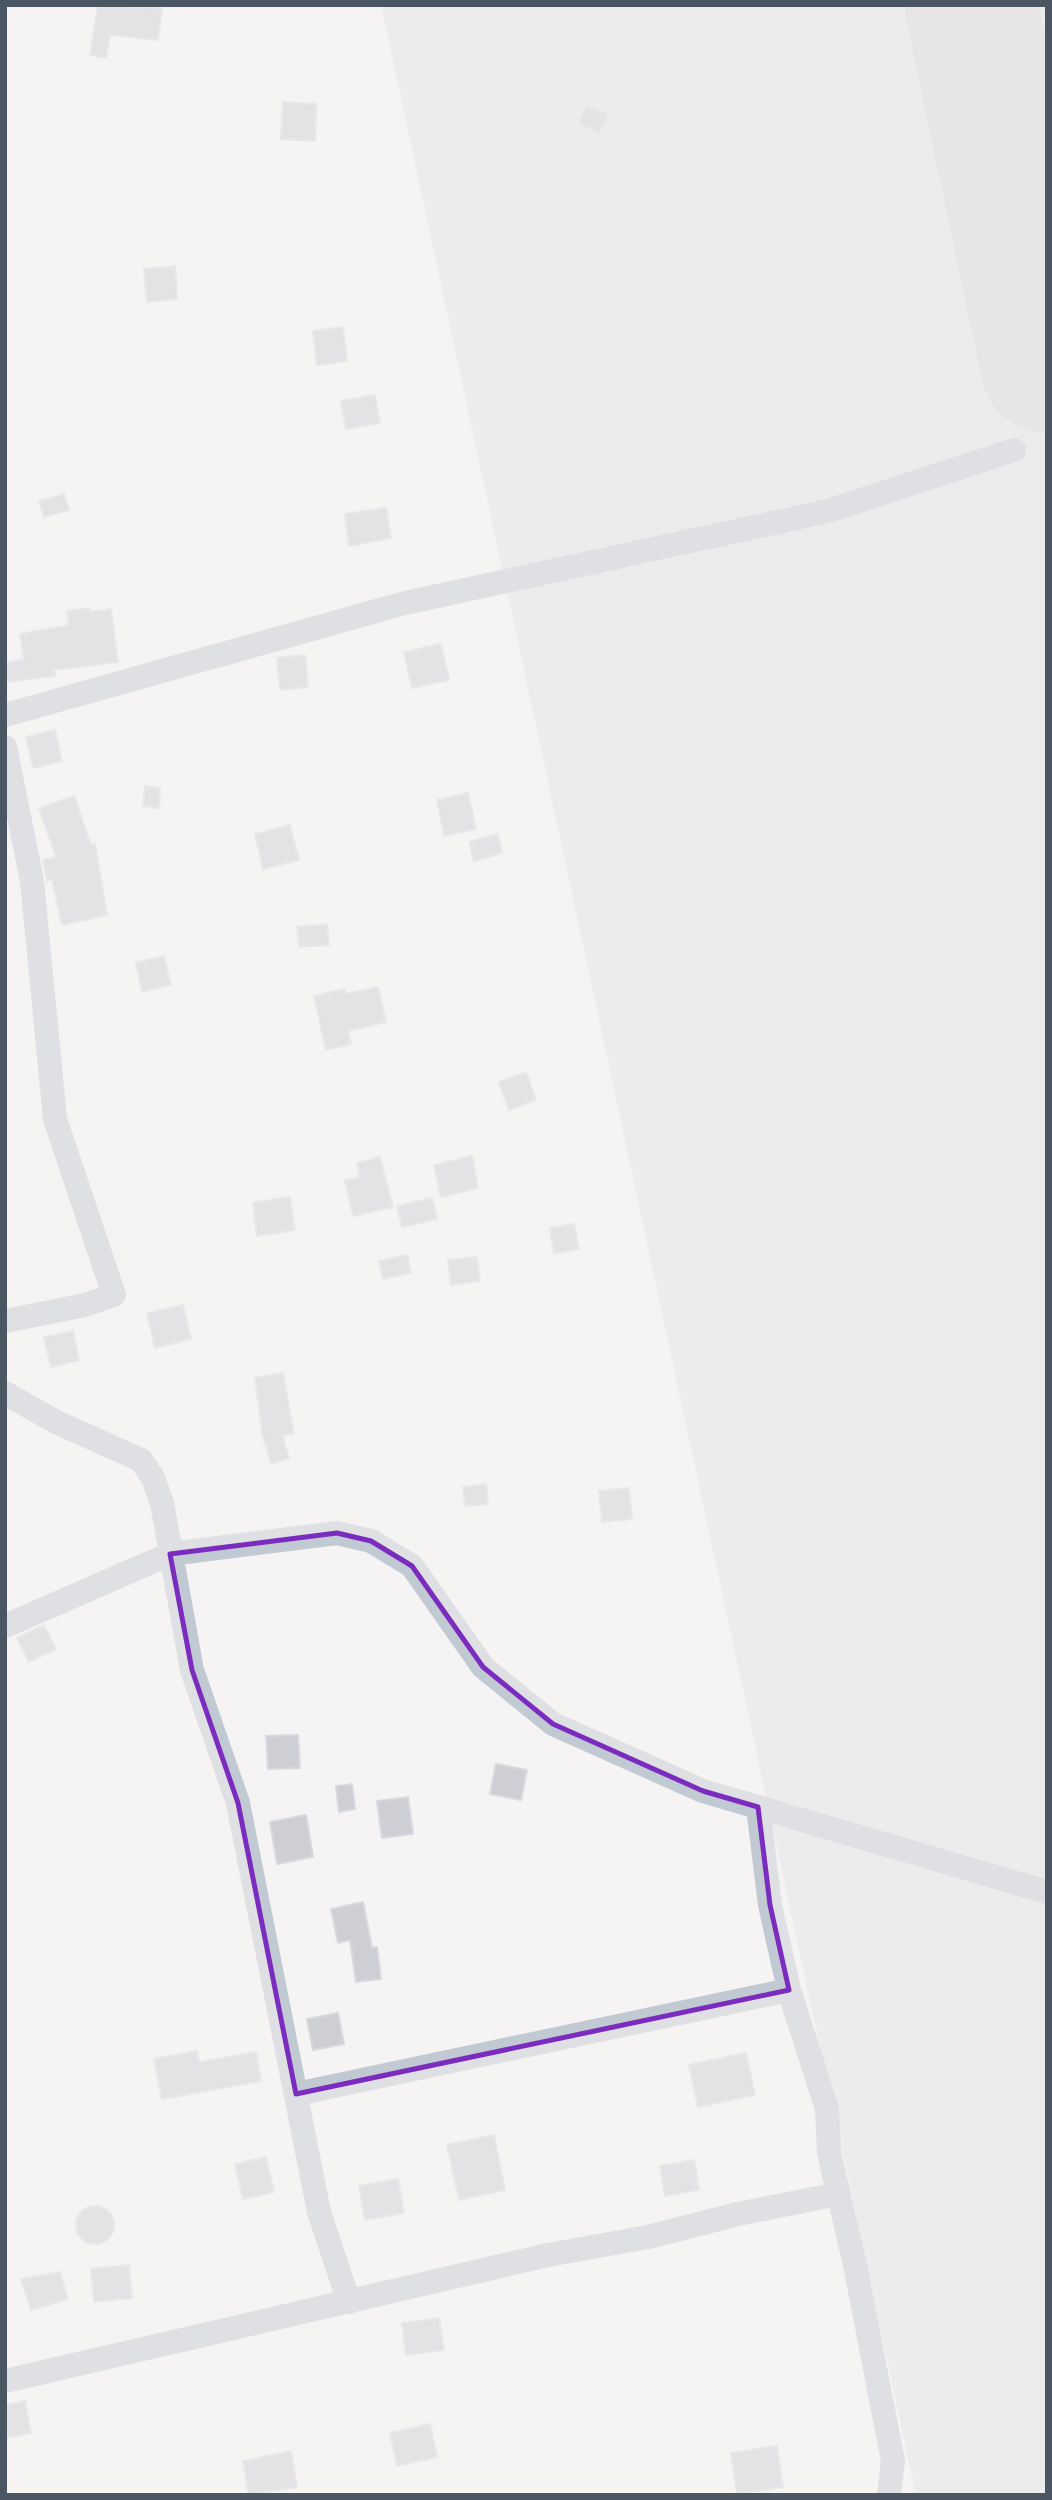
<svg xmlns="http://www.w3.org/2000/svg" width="1052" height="2500" font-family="Figtree,sans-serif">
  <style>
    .airport { fill: #e2e4e7 }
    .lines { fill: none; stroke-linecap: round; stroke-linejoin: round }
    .runway { stroke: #d5d6d8; stroke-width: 133 }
    .building { fill: #cdcfd5; stroke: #d7d9de; stroke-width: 2 }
    .street { stroke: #c1cad2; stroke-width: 24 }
    .marked { fill: none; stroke: #7b2cbf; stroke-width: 5; stroke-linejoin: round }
  </style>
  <rect width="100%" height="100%" fill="#f5f3f3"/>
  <path class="airport" d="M381 5H1047V2495H916Z"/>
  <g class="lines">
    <path class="runway" d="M971 5 1047 366"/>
  </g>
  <path class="building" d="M98 5 162 8 158 40 110 35 106 58 90 55Z
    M283 102 316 104 315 141 281 139Z
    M586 106 608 114 600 132 579 124Z
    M175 266 177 299 147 302 144 269Z
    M343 327 347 361 317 365 313 331Z
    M375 395 380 423 346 429 341 401Z
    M64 494 69 510 44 517 39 501Z
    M386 508 391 538 349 546 345 514Z
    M90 608V612L111 609 118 662 54 670 55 676 5 682V663L24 659 20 634 69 625 67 611Z
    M441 644 449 680 412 688 404 652Z
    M305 655 308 687 280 690 277 658Z
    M55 730 62 761 33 768 26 737Z
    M145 786 160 788 159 808 143 806Z
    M468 793 476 829 444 836 437 800Z
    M74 796 91 845 95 844 107 915 62 925 52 879 47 881 43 860 56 857 39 808Z
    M290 825 299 860 263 869 255 834Z
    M498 834 502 853 474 861 469 842Z
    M327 924 329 945 299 947 297 927Z
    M164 956 171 985 142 992 136 963Z
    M378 987 386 1022 348 1031 351 1044 326 1050 314 996 345 989 346 994Z
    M526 1072 536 1100 509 1110 499 1082Z
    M472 1156 478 1188 441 1197 434 1165Z
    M380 1157 393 1207 353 1216 345 1180 360 1177 357 1163Z
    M290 1197 295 1230 257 1236 253 1203Z
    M432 1198 437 1219 402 1227 397 1206Z
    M574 1224 579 1249 554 1254 550 1228Z
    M407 1255 411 1273 383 1279 379 1261Z
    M477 1257 480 1281 451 1285 448 1260Z
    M183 1305 191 1339 155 1348 147 1313Z
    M73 1331 79 1360 51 1367 44 1337Z
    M283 1373 294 1434 282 1435 289 1458 271 1464 262 1432 255 1378Z
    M486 1484 488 1504 465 1506 463 1487Z
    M629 1488 632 1519 602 1522 599 1491Z
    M44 1625 56 1649 29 1662 17 1638Z
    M298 1735 300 1768 268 1769 266 1736Z
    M496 1764 527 1770 521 1800 490 1794Z
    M352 1784 355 1809 339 1812 336 1786Z
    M408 1797 413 1834 382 1838 377 1801Z
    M306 1815 313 1857 277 1864 270 1822Z
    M363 1902 372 1948 377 1947 381 1979 356 1982 350 1940 338 1943 331 1909Z
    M338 2013 344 2044 313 2050 307 2019Z
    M197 2051 199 2062 256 2052 261 2081 162 2099 154 2059Z
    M746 2053 755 2095 698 2107 689 2065Z
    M494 2135 505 2190 459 2200 447 2145Z
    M266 2157 274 2192 243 2199 235 2164Z
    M694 2160 699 2190 665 2196 660 2166Z
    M398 2179 404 2213 365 2220 359 2186Z
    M76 2225a19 19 0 1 1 38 0a19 19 0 1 1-38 0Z
    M129 2265 132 2298 94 2302 91 2269Z
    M60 2272 68 2299 31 2310 21 2279Z
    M439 2318 444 2350 406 2355 402 2323Z
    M25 2401 31 2433 5 2438V2405Z
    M430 2424 437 2457 397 2466 390 2433Z
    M777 2446 783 2487 737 2494 731 2453Z
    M291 2451 297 2487 249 2495 243 2461Z"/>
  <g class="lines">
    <path class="street" d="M5 715 405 603 828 511 1014 450
      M5 747 32 881 55 1119 114 1295 85 1305 5 1321
      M5 1393 56 1422 141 1460 153 1478 162 1503 192 1670 238 1803 319 2212 349 2302
      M5 1626 170 1554 337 1533 371 1541 412 1566 483 1667 553 1724 703 1791 1047 1892
      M758 1807 770 1905 789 1990 827 2109 829 2153 855 2265 893 2461 889 2495
      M296 2094 789 1990
      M5 2381 548 2255 648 2237 738 2214 838 2194"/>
  </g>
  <path d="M0 0H1052V2500H0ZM337 1533 371 1541 412 1566 483 1667 553 1724 703 1791 758 1807 770 1905 789 1990 296 2094 238 1803 192 1670 170 1554Z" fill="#f5f3f3" fill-opacity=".55" fill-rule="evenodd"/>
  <path class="marked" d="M337 1533 371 1541 412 1566 483 1667 553 1724 703 1791 758 1807 770 1905 789 1990 296 2094 238 1803 192 1670 170 1554Z"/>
  <rect width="1052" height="2500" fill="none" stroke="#4a5661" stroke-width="14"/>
</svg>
